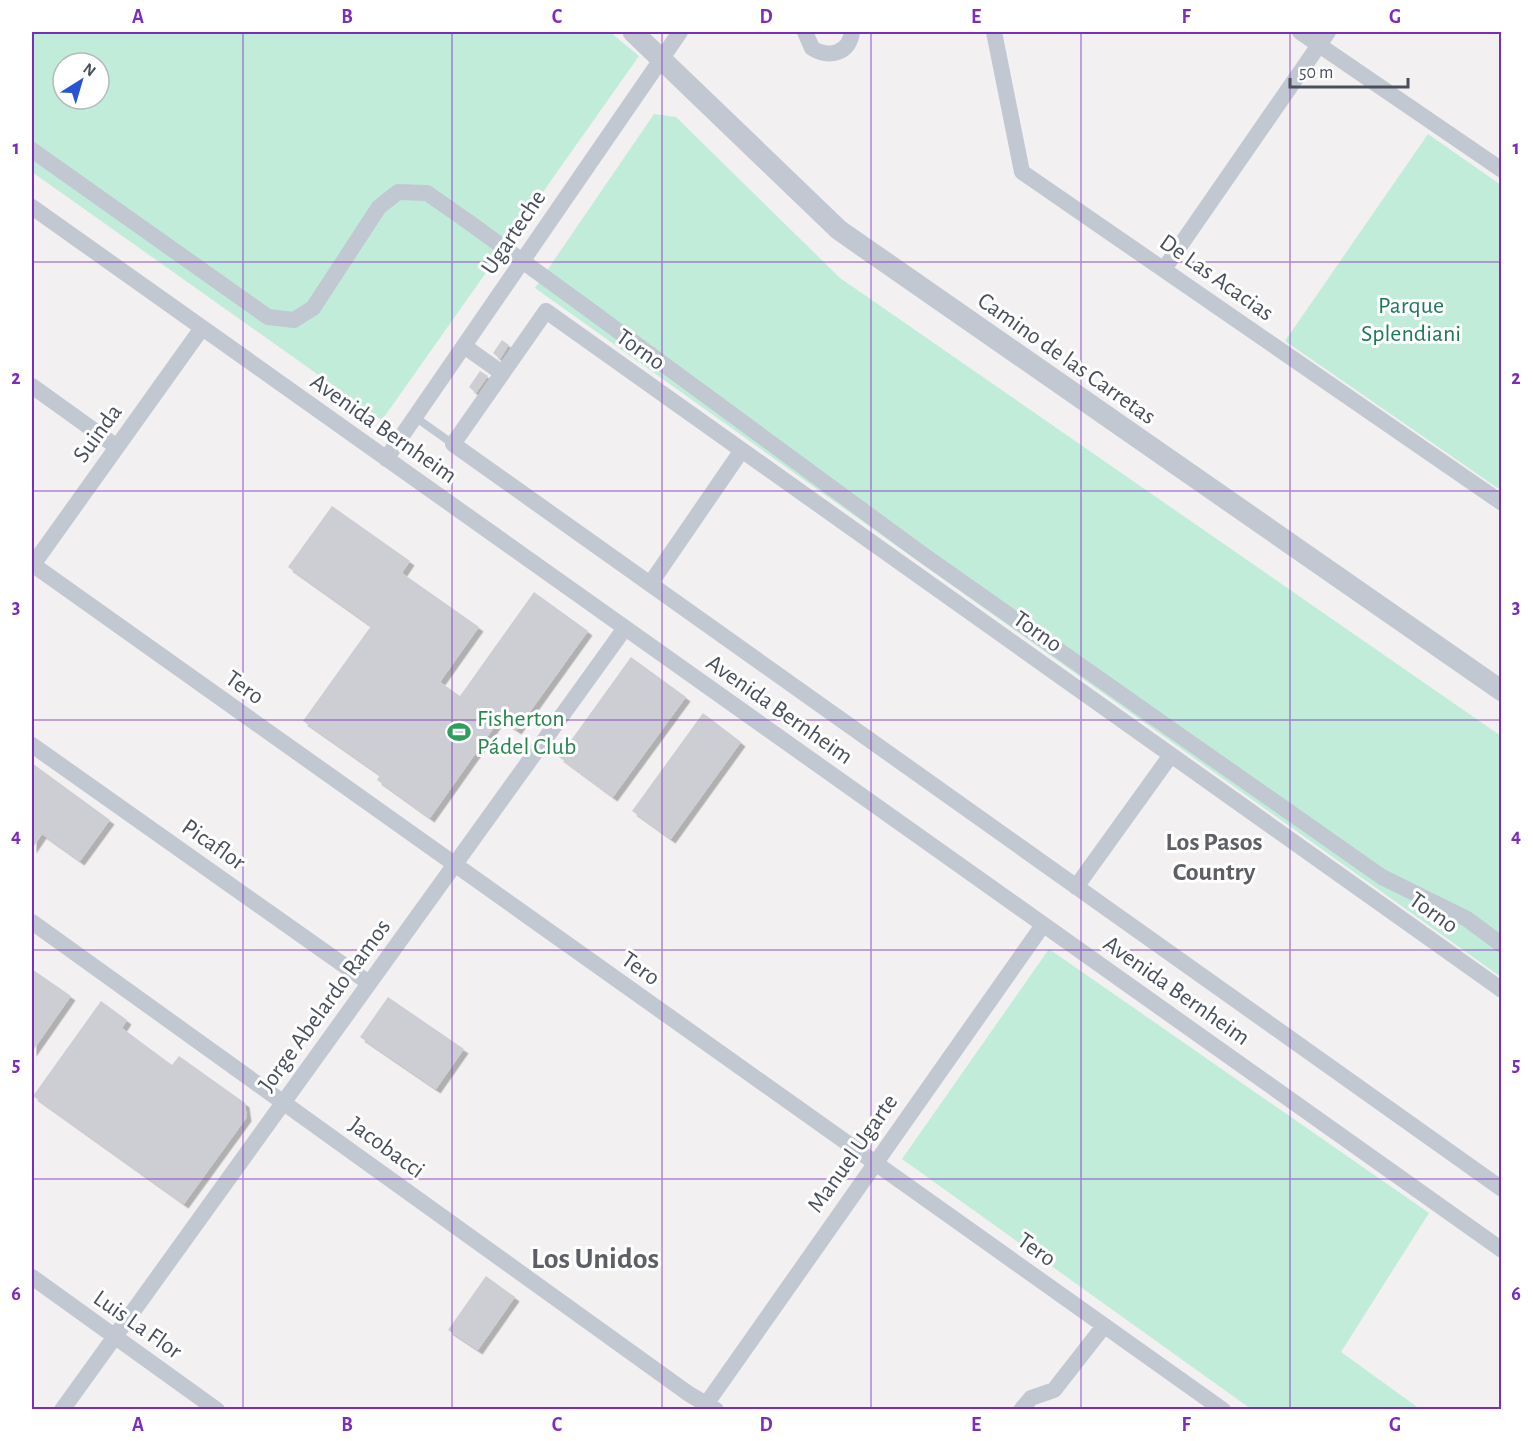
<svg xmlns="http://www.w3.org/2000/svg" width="1533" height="1441" font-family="'Alegreya Sans',sans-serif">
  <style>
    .green { fill: #c2ecda; fill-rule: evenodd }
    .building { fill: #cdced4; filter: url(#shadow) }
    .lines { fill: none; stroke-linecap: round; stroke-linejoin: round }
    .service { stroke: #c2c8d1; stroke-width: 8 }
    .minor { stroke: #c2c8d1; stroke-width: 16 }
    .tertiary { stroke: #c2c8d1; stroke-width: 21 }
    .minor-bridge { stroke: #c2c8d1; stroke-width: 16 }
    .grid { fill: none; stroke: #7b2cbf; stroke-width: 1.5; stroke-opacity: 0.55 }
    .labels { text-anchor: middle; stroke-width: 6; stroke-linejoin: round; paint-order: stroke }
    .street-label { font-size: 24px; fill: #49505c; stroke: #fff }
    .park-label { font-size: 24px; fill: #1e795c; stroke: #fff }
    .leisure-label { font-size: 24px; fill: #27864d; stroke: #fff; text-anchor: start }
    .neighbourhood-label { font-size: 26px; font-weight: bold; fill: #5d5f64; stroke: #fff }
    .district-label { font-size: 30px; font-weight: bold; fill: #5d5f64; stroke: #fff }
    .neatline { fill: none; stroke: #7b2cbf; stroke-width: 2 }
    .grid-label { font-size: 20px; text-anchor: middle; font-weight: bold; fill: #7b2cbf }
  </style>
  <defs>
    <filter id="shadow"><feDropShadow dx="4.5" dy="4.5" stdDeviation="0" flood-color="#0004"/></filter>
  </defs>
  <rect width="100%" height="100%" fill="#f2f0f0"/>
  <path class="green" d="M32 32H610L639 56 382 420 32 172ZM63 63H99V99H63Z
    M654 114 676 117 840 278 1501 736V977L535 288Z
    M1428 134 1501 185 1502 485 1499 489 1285 341Z
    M1049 949 1429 1213 1341 1352 1420 1409H1251L902 1159Z"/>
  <path class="building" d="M502 340 509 345 500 359 493 353Z
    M480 371 488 376 476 393 469 387Z
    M332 506 410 561 402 573 479 627 440 682 460 696 534 592 588 631 517 730 500 719 430 818 377 780 380 775 303 721 371 626 288 567Z
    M631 657 686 697 613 797 559 757Z
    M703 713 741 742 671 839 632 811Z
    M32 763 110 820 80 861 42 834 32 849Z
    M32 969 71 996 32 1052Z
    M388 997 464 1049 436 1089 360 1037Z
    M101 1001 127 1020 122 1028 172 1065 179 1056 245 1103 247 1117 184 1204 33 1096Z
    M486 1276 515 1297 478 1350 448 1330Z"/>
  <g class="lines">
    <path class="service" d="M415 417 453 444"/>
    <path class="minor" d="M805 32 812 48C830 59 849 53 852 32
      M994 32 1022 172 1502 503
      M1300 32 1502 170
      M32 150 268 317 294 320 313 308 379 207 398 192 427 193 470 223
      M32 207 1502 1250
      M1164 269 1328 32
      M580 303 922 554 1172 730 1382 877 1467 919 1502 945
      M464 346 502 373
      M32 386 117 447
      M386 459 680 32
      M32 564 1223 1410
      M32 566 202 328
      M650 584 742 450
      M32 745 369 983
      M1076 887 1171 755
      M32 922 689 1394 716 1410
      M1502 990 546 311 453 444 1502 1189
      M32 1277 217 1410
      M62 1410 625 628
      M702 1410 1043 925
      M1021 1410 1031 1398 1054 1390 1104 1326"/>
    <path class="tertiary" d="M633 32 839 230 1502 691"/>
    <path class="minor-bridge" d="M470 223 580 303"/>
  </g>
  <path class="grid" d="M243 32V1410M452 32V1410M662 32V1410M871 32V1410M1081 32V1410M1290 32V1410M32 262H1502M32 491H1502M32 720H1502M32 950H1502M32 1179H1502"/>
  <defs>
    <g id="stadium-bare" transform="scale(1.8)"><path d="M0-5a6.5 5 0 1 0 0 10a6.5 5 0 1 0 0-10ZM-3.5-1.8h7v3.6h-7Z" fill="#2e9e5b" stroke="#fff" stroke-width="2.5" paint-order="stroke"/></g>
  </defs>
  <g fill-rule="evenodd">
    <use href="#stadium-bare" x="459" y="732"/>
  </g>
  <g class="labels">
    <g class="street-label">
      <text transform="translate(513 232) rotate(-56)" y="8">Ugarteche</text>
      <text transform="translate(1217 277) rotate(35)" y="8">De Las Acacias</text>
      <text transform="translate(641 349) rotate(35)" y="8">Torno</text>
      <text transform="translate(1067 358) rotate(35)" y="8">Camino de las Carretas</text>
      <text transform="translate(384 428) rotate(35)" y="8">Avenida Bernheim</text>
      <text transform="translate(97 433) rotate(-54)" y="8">Suinda</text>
      <text transform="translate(1038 631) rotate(35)" y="8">Torno</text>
      <text transform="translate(245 687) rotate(35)" y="8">Tero</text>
      <text transform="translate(780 709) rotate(35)" y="8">Avenida Bernheim</text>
      <text transform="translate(214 844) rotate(35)" y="8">Picaflor</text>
      <text transform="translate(1434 912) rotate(35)" y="8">Torno</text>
      <text transform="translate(641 968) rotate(35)" y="8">Tero</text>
      <text transform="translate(1177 990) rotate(35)" y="8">Avenida Bernheim</text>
      <text transform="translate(324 1005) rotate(-54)" y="8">Jorge Abelardo Ramos</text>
      <text transform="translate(387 1147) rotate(36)" y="8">Jacobacci</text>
      <text transform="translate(852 1153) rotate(-55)" y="8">Manuel Ugarte</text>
      <text transform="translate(1037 1249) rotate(35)" y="8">Tero</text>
      <text transform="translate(138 1324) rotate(35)" y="8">Luis La Flor</text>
    </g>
    <g class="park-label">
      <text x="1411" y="313">Parque<tspan x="1411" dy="28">Splendiani</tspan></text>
    </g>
    <g class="leisure-label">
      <text x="477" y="726">Fisherton<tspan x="477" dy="28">Pádel Club</tspan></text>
    </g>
    <g class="neighbourhood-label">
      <text x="1214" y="850">Los Pasos<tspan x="1214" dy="30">Country</tspan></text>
    </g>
    <g class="district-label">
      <text x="595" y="1268">Los Unidos</text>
    </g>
  </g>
  <rect width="1533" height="1441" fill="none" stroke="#ffffff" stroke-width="66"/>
  <g transform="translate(81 81) rotate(37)"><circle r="28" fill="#ffffff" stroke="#b6b9be" stroke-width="1.5"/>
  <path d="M0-4.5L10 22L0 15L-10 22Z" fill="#2753d5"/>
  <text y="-9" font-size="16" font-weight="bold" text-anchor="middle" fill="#49505c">N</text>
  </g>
  <path d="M1290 78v9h118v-9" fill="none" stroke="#49505c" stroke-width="3"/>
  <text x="1299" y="78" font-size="18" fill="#49505c" stroke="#ffffff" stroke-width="4.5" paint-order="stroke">50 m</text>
  <rect x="33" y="33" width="1467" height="1375" class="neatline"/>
  <g class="grid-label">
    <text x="138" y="23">A</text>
    <text x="347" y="23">B</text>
    <text x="557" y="23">C</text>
    <text x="766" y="23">D</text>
    <text x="976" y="23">E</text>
    <text x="1186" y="23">F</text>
    <text x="1395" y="23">G</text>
    <text x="16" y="154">1</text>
    <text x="1516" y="154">1</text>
    <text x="16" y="384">2</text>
    <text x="1516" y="384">2</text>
    <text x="16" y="613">3</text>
    <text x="1516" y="613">3</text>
    <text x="16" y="842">4</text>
    <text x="1516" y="842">4</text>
    <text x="16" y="1071">5</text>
    <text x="1516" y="1071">5</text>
    <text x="16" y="1300">6</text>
    <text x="1516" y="1300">6</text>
    <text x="138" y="1431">A</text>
    <text x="347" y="1431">B</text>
    <text x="557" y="1431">C</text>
    <text x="766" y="1431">D</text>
    <text x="976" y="1431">E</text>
    <text x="1186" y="1431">F</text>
    <text x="1395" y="1431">G</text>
  </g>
</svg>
